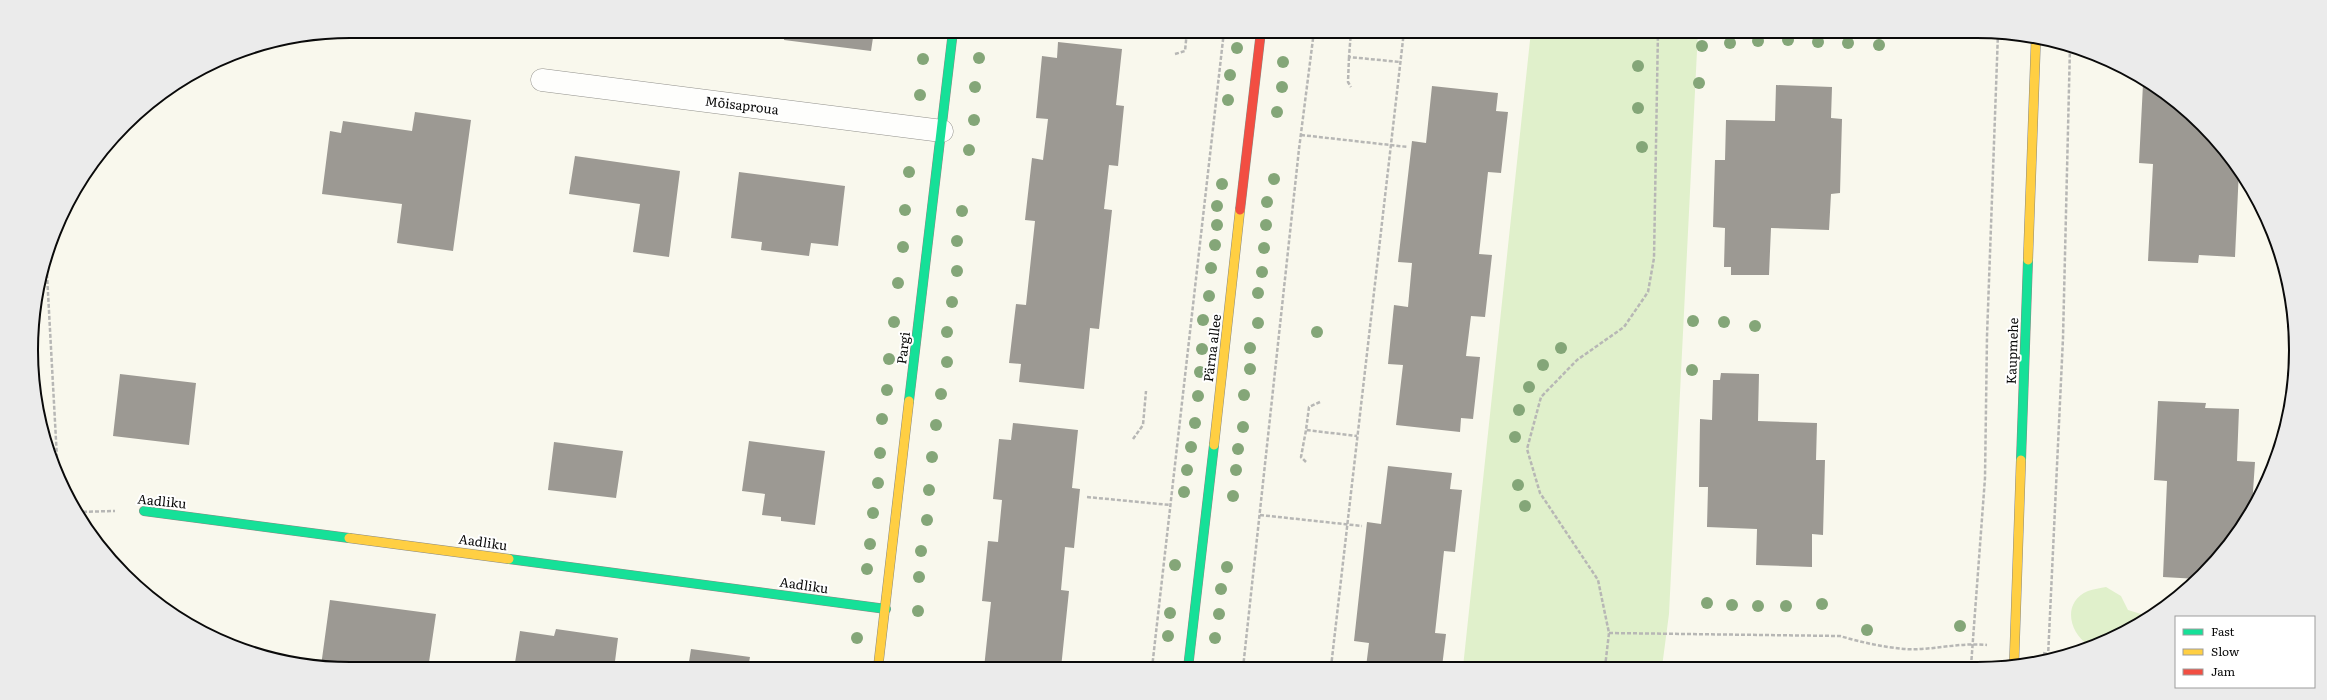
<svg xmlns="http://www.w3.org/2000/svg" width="2327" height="700" font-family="Literata,serif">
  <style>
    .green { fill: #e0f0cb }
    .building { fill: #9c9993 }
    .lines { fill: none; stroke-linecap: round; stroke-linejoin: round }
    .street-casing { stroke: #92918c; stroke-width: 23 }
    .fast-casing { stroke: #888883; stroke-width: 10 }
    .slow-casing { stroke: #888883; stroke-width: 10 }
    .jam-casing { stroke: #888883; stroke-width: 10 }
    .path { stroke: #b7b7b5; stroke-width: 2.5; stroke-dasharray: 4 2; stroke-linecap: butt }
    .street { stroke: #fefefc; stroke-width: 22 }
    .fast { stroke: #16e098; stroke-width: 9 }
    .slow { stroke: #ffcf43; stroke-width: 9 }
    .jam { stroke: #f24e42; stroke-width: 9 }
    .tree { fill: #84a678 }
    .labels { text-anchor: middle; stroke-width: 4; stroke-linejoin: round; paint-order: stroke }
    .street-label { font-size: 13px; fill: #0a0a0a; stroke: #fff }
    .rim { fill: none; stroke: #0a0a0a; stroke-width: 2 }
  </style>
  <rect width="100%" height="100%" fill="#f9f8ed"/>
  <path class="green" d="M1531 31H1698L1669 614 1662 667H1463Z
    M2106 587 2121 596 2128 610 2141 614 2144 618 2118 636 2088 645C2069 632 2062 602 2088 591 2093 589 2101 588 2106 587Z"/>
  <path class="building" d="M785 31H874L871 51 784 40Z
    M1446 31H1502V39Z
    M1058 42 1122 49 1116 105 1124 106 1118 166 1109 165 1104 209 1112 210 1099 329 1090 328 1084 389 1019 382 1021 364 1009 363 1016 304 1026 305 1035 221 1025 220 1032 158 1043 160 1048 119 1036 118 1042 56 1057 58Z
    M2143 84 2154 85 2202 124 2239 169 2235 257 2199 255 2198 263 2148 261 2153 164 2139 163Z
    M1776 85 1832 87 1831 118 1842 119 1840 193 1831 194 1829 230 1771 228 1769 275H1731V267H1724L1725 228 1713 227 1715 160H1725L1726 120 1775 121Z
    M1432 86 1498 93 1496 111 1508 112 1501 173 1488 172 1479 254 1492 255 1485 317 1471 316 1466 356 1480 357 1473 419 1461 418 1460 432 1396 425 1403 365 1388 364 1394 305 1408 307 1412 263 1398 262 1412 141 1426 143Z
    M415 112 471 120 453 251 397 243 402 204 322 194 330 131 341 133 343 121 412 131Z
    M575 156 680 171 669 257 633 252 640 204 569 194Z
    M739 172 845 186 838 246 811 243 809 256 761 250 762 242 731 238Z
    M1721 373 1759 374 1758 421 1817 423 1816 460H1825L1823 535 1812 534V567L1756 565 1757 529 1707 527 1708 487H1699L1700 419 1712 420 1713 380H1720Z
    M120 374 196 383 189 445 113 436Z
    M2158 401 2206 403 2205 408 2239 409 2237 461 2255 462 2252 506 2202 576 2198 579 2163 577 2167 481 2154 480Z
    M1013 423 1078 430 1072 488 1080 489 1074 548 1065 547 1061 590 1069 591 1061 668H984L991 602 982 601 988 541 998 542 1002 500 993 499 999 439 1011 440Z
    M749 441 825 451 815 525 781 521V517L762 515 765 494 742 491Z
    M554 442 623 451 616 498 548 490Z
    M1388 466 1452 473 1450 489 1462 490 1455 552 1444 551 1435 633 1446 634 1442 667H1366L1369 643 1354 641 1367 522 1381 524Z
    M330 600 436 614 428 669H350L321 666Z
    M556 629 618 638 614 669H514L520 631 554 636Z
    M691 649 750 657 748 668H688Z"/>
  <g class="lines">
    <g class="street-casing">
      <path id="street" d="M542 80 942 131"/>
    </g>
    <g class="fast-casing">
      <path id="fast" d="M909 401 953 31
        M2021 460 2028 260
        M144 511 349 538
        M509 559 886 609
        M1188 668 1214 445"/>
    </g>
    <g class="slow-casing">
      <path id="slow" d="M2028 260 2036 37
        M1214 445 1240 210
        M349 538 509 559
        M2014 666 2021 460
        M878 668 909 401"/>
    </g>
    <g class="jam-casing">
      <path id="jam" d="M1240 210 1261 31"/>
    </g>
    <path class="path" d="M1351 31 1349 57 1400 62
      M1175 54 1185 51 1187 31
      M1349 57 1348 82 1351 87
      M1301 135 1408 147
      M46 256 58 477
      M1320 402 1309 407 1306 430 1357 436
      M1133 439 1143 425 1146 391
      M1306 462 1301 457 1306 430
      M1087 497 1170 505
      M77 512 115 511
      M1260 515 1362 526
      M1609 633 1840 636C1860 642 1883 647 1904 649 1931 651 1959 642 1987 645
      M2043 653 2055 655
      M2048 657 2063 338 2070 46
      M1576 664 1582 667
      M1971 666 1985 478 1987 336 1998 33
      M1331 667 1404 31
      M1605 667 1609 633 1598 580 1540 493 1527 449 1541 397 1577 360 1624 327 1648 292 1654 258 1658 31
      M1152 668 1224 31
      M1243 668 1299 149 1314 31"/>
    <use href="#street" class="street"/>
    <use href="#fast" class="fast"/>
    <use href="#slow" class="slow"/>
    <use href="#jam" class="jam"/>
  </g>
  <g class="tree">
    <circle cx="1788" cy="40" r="6"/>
    <circle cx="1758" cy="41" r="6"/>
    <circle cx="1818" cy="42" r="6"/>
    <circle cx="1730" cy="43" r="6"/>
    <circle cx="1848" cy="43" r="6"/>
    <circle cx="1879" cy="45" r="6"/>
    <circle cx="1702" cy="46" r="6"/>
    <circle cx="1237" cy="48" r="6"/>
    <circle cx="979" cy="58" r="6"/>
    <circle cx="923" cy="59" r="6"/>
    <circle cx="1283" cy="62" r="6"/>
    <circle cx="1638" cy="66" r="6"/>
    <circle cx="1230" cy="75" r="6"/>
    <circle cx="1699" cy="83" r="6"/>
    <circle cx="975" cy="87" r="6"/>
    <circle cx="1282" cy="87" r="6"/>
    <circle cx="920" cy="95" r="6"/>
    <circle cx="1228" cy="100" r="6"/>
    <circle cx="1638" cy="108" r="6"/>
    <circle cx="1277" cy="112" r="6"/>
    <circle cx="974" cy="120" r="6"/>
    <circle cx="1642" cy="147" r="6"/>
    <circle cx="969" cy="150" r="6"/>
    <circle cx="909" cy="172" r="6"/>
    <circle cx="1274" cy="179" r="6"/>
    <circle cx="1222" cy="184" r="6"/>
    <circle cx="1267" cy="202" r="6"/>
    <circle cx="1217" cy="206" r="6"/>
    <circle cx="905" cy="210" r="6"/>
    <circle cx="962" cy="211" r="6"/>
    <circle cx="1217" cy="225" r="6"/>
    <circle cx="1266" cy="225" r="6"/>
    <circle cx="957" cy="241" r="6"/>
    <circle cx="1215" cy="245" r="6"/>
    <circle cx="903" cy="247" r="6"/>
    <circle cx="1264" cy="248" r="6"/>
    <circle cx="1211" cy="268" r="6"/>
    <circle cx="957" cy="271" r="6"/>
    <circle cx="1262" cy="272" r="6"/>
    <circle cx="898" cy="283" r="6"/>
    <circle cx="1258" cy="293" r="6"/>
    <circle cx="1209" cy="296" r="6"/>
    <circle cx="952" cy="302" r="6"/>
    <circle cx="1203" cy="320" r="6"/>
    <circle cx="1693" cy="321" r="6"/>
    <circle cx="894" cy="322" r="6"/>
    <circle cx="1724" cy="322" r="6"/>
    <circle cx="1258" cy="323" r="6"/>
    <circle cx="1755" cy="326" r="6"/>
    <circle cx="947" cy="332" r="6"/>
    <circle cx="1317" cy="332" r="6"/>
    <circle cx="1250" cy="348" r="6"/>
    <circle cx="1561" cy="348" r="6"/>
    <circle cx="1202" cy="349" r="6"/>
    <circle cx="889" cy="359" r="6"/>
    <circle cx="947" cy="362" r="6"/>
    <circle cx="1543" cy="365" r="6"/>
    <circle cx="1250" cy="369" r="6"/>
    <circle cx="1692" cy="370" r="6"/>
    <circle cx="1200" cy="372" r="6"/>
    <circle cx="1529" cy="387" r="6"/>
    <circle cx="887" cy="390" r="6"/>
    <circle cx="941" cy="394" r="6"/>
    <circle cx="1244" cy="395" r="6"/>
    <circle cx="1198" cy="396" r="6"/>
    <circle cx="1519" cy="410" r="6"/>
    <circle cx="882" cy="419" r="6"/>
    <circle cx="1195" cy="423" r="6"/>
    <circle cx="936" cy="425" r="6"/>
    <circle cx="1243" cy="427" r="6"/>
    <circle cx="1515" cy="437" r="6"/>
    <circle cx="1191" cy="447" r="6"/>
    <circle cx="1238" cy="449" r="6"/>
    <circle cx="880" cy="453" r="6"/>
    <circle cx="932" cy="457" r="6"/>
    <circle cx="1187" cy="470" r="6"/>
    <circle cx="1236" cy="470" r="6"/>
    <circle cx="878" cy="483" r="6"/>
    <circle cx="1518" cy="485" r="6"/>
    <circle cx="929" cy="490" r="6"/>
    <circle cx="1184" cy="492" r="6"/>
    <circle cx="1233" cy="496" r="6"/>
    <circle cx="1525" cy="506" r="6"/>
    <circle cx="873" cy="513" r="6"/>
    <circle cx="927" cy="520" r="6"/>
    <circle cx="870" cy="544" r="6"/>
    <circle cx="921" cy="551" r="6"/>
    <circle cx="1175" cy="565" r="6"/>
    <circle cx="1227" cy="567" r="6"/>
    <circle cx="867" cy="569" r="6"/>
    <circle cx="919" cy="577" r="6"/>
    <circle cx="1221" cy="589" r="6"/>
    <circle cx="1707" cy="603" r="6"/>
    <circle cx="1822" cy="604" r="6"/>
    <circle cx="1732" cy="605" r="6"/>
    <circle cx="1758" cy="606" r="6"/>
    <circle cx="1786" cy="606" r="6"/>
    <circle cx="918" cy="611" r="6"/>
    <circle cx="1170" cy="613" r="6"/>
    <circle cx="1219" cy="614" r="6"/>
    <circle cx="1960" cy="626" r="6"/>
    <circle cx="1867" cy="630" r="6"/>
    <circle cx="1168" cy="636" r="6"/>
    <circle cx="857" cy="638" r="6"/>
    <circle cx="1215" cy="638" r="6"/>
  </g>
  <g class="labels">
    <g class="street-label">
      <text transform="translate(742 105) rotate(7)" y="5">Mõisaproua</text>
      <text transform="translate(903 348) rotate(-83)" y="5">Pargi</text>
      <text transform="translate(1212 348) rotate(-83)" y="5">Pärna allee</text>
      <text transform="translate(2012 351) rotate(-88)" y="5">Kaupmehe</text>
      <text transform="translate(162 501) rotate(6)" y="5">Aadliku</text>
      <text transform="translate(483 542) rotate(8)" y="5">Aadliku</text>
      <text transform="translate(804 585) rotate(8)" y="5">Aadliku</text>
    </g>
  </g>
  <path d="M0 0H2327V700H0ZM350 38H1977A312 312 0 0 1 2289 350V350A312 312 0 0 1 1977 662H350A312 312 0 0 1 38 350V350A312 312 0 0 1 350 38Z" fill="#ebebeb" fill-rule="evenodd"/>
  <path class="rim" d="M350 38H1977A312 312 0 0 1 2289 350V350A312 312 0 0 1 1977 662H350A312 312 0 0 1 38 350V350A312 312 0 0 1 350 38Z"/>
  <rect x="2175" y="616" width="140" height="72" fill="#ffffff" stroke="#9d9d9d"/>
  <rect x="2183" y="629" width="20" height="6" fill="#16e098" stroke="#9d9d9d"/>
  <text x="2211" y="636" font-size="12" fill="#0a0a0a">Fast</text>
  <rect x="2183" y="649" width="20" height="6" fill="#ffcf43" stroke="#9d9d9d"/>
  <text x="2211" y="656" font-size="12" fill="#0a0a0a">Slow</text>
  <rect x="2183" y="669" width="20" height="6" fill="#f24e42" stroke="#9d9d9d"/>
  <text x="2211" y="676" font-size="12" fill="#0a0a0a">Jam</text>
</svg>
